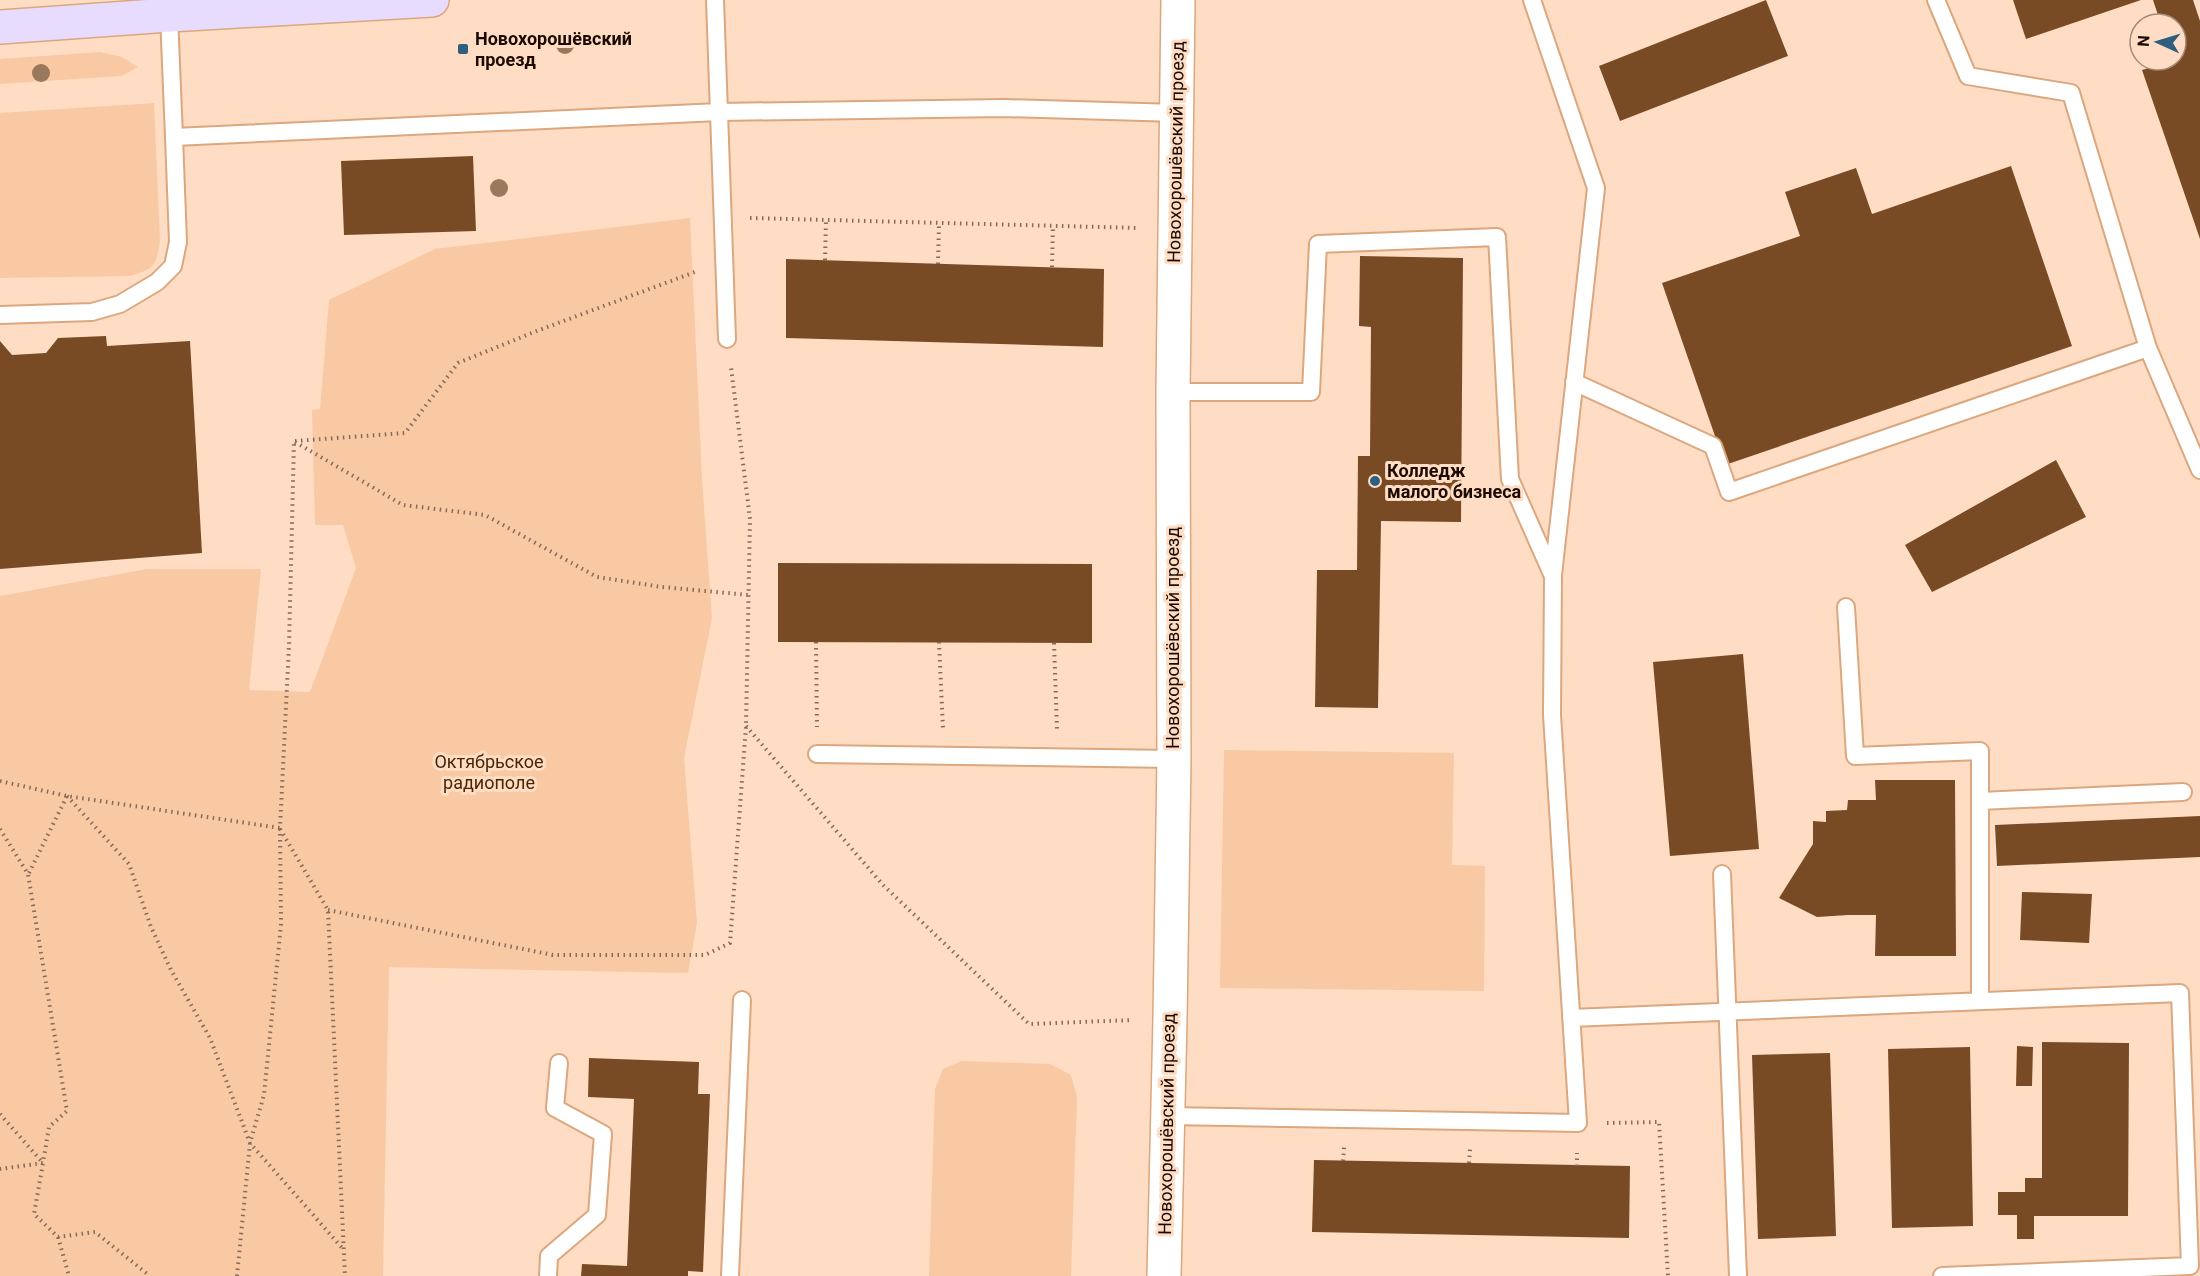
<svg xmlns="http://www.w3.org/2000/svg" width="2200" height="1276" font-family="Roboto,sans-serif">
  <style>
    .green { fill: #f9c9a4 }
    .building { fill: #794b24 }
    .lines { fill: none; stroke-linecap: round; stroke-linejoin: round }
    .lane-casing { stroke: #dba77e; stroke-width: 20 }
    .street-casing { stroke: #dba77e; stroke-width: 36 }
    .secondary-casing { stroke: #dba77e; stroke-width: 36 }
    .path { stroke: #846b5a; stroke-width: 4; stroke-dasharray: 1.5 4.5; stroke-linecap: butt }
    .lane { stroke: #fff; stroke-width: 16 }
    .street { stroke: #fff; stroke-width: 33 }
    .secondary { stroke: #e8dcfe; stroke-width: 33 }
    .tree { fill: #9a785b }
    .poi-dot { fill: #2f5f7e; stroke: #feddc4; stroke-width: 2 }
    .labels { text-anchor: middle; stroke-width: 6; stroke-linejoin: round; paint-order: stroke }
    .poi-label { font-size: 18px; font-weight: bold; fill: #1c0a00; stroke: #feddc4; text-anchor: start }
    .street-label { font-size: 18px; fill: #1c0a00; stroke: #feddc4 }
    .park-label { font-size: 18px; fill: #492605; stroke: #feddc4 }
  </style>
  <rect width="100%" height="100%" fill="#feddc4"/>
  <path class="green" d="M100 52 122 57 138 67 122 76 0 84V59Z
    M154 103 160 241C156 266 155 268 131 276L0 278V113Z
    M690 218 702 479 712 618 684 758 697 923 688 973 389 967 383 1276H0V596L147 569H261L249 690 310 692 356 568 343 525H315L312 410 320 409 329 300 435 249Z
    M1224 750 1454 753 1452 865 1485 866 1484 991 1220 988Z
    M962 1061 1050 1064 1071 1075 1077 1097 1071 1276H929L935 1089 943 1069Z"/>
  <path class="building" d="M1766 0 1788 56 1620 121 1599 66Z
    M2013 0H2141L2026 39Z
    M2153 0H2193L2200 21V239L2142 70 2176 60V24H2161Z
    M473 156 476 231 344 235 341 161Z
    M2011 166 2072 346 1725 465 1662 283 1800 236 1785 192 1856 168 1872 214Z
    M1360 256 1463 258 1461 522 1381 521 1378 708 1315 707 1317 570H1357L1358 456H1370L1371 327 1359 326Z
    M786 259 1104 269 1103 347 786 338Z
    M106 336 107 346 190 341 202 553 0 569V341L12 355 46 353 58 338Z
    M2056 460 2086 517 1932 592 1905 545Z
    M778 563 1092 564V643L778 642Z
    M1743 654 1759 849 1670 856 1653 662Z
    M1875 780H1955L1956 956H1875L1876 915H1848L1817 917 1779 898 1813 844V821L1826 822V811L1847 810 1848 800H1876Z
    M2200 816V857L1997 866 1995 825Z
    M2022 892 2092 894 2089 943 2020 940Z
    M2042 1042 2129 1043 2128 1216H2034V1239H2017V1215H1998V1192H2025V1178H2042Z
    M2017 1046 2033 1047 2032 1086H2016Z
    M1970 1047 1973 1226 1892 1228 1888 1049Z
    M1830 1053 1836 1236 1758 1239 1752 1055Z
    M589 1058 699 1062 698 1094H710L703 1272 688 1271V1276H581L582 1264 627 1266 634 1099 588 1097Z
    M1314 1160 1630 1166 1629 1238 1312 1232Z"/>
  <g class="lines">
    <g class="lane-casing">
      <path id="lane" d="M715 0 727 339
        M1936 0 1968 76 2071 93 2148 348 2200 470
        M169 15 174 137 719 112 1004 108 1177 113
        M0 315 92 312 120 304 157 282 173 266 178 242 174 137
        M1574 382 1713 446 1729 492 2148 348
        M1173 392H1311L1318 244 1497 237 1510 479 1552 574
        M1846 607 1855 756 1980 751V1001
        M817 754 1174 759
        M1980 801 2183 792
        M1722 874 1738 1276
        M1571 1018 2180 993 2190 1266 1942 1276
        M1167 1116 1578 1123 1552 715 1553 575 1596 188 1532 0
        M548 1276 549 1256 597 1215 603 1134 555 1108 559 1063
        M730 1276 742 1000"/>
    </g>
    <g class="street-casing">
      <path id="street" d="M1164 1276 1170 1019 1174 759 1173 392 1178 0"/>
    </g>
    <g class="secondary-casing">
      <path id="secondary" d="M0 27 169 15 432 0"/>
    </g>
    <path class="path" d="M750 218 1138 228
      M825 260 826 222
      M938 264 939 224
      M1052 267 1053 226
      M295 441 405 433 458 363 534 332 695 272
      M295 442 403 505 485 515 597 577 662 587 749 595
      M816 642 817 727
      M939 642 943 729
      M1054 643 1057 729
      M746 726 883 885 1029 1024 1133 1020
      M0 781 67 796 280 828
      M67 796 129 864 151 927 171 970 210 1038 250 1143 344 1250
      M0 829 28 874 67 1111 49 1127 43 1163 0 1169
      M280 829 328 910 345 1276
      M29 873 67 796
      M328 910 553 955H705L730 943 746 726 750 519 731 367
      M0 1114 43 1163 34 1214 58 1237 95 1232 150 1276
      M1607 1123 1659 1122 1668 1276
      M1343 1161 1344 1147
      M1469 1163 1470 1149
      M1577 1166V1153
      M58 1237 69 1276
      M237 1276 250 1143 264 1095 281 924 280 828 289 646 294 441"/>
    <use href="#lane" class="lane"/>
    <use href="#street" class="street"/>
    <use href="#secondary" class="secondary"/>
  </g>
  <g class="tree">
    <circle cx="565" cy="45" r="9"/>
    <circle cx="41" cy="73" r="9"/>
    <circle cx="499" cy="188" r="9"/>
  </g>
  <g class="poi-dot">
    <rect x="457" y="43" width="12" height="12" rx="3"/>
    <circle cx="1375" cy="481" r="6"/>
  </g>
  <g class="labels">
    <g class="poi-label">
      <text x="475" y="45">Новохорошёвский<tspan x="475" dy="21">проезд</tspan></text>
      <text x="1387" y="477">Колледж<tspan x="1387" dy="21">малого бизнеса</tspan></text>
    </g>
    <g class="street-label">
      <text transform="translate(1176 152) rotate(-89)" y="6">Новохорошёвский проезд</text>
      <text transform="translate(1173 638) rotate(-90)" y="6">Новохорошёвский проезд</text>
      <text transform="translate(1167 1124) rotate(-89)" y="6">Новохорошёвский проезд</text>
    </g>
    <g class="park-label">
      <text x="489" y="768">Октябрьское<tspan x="489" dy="21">радиополе</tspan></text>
    </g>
  </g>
  <g transform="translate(2158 42) rotate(274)"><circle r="28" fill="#feddc4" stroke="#a48976" stroke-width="1.5"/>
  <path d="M0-4.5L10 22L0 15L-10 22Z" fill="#2f5f7e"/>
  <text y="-9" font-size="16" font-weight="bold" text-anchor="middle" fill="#1c0a00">N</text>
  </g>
</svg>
